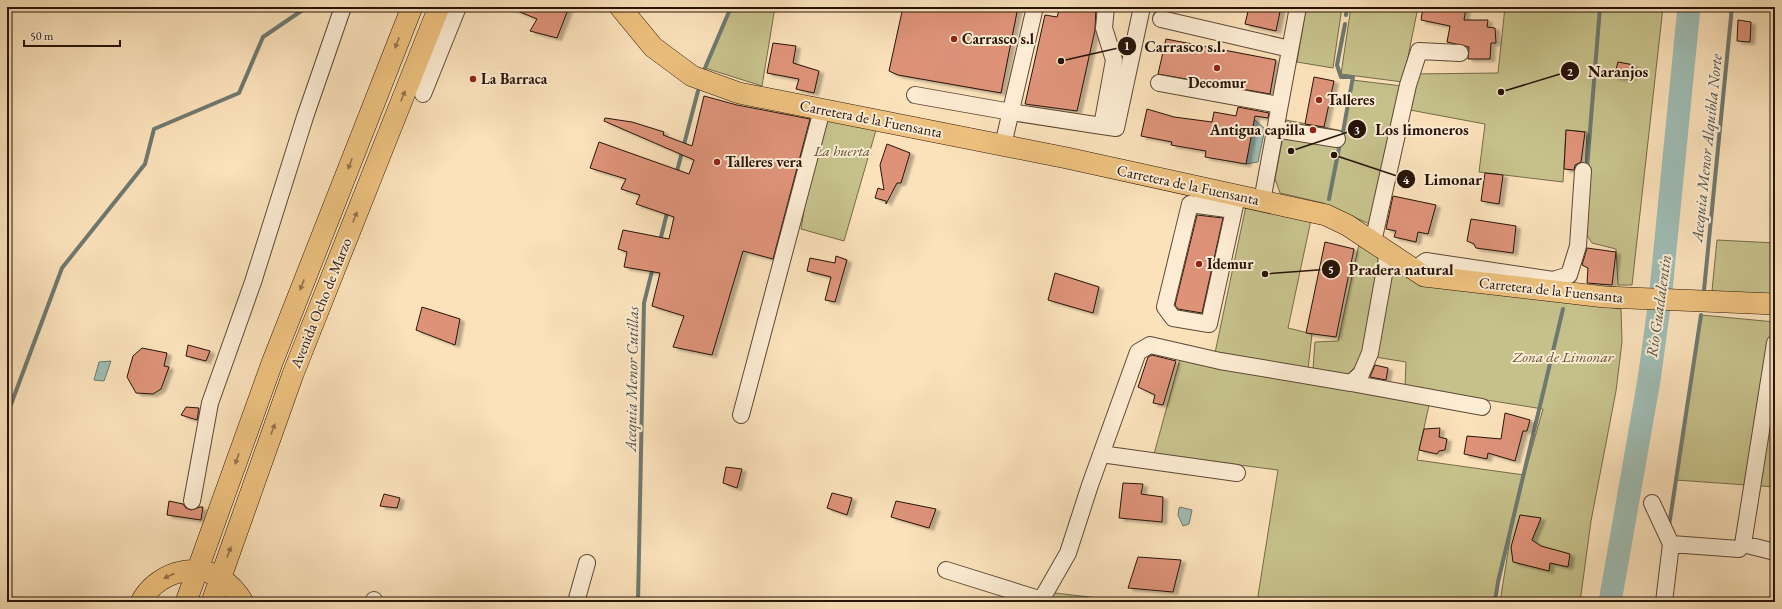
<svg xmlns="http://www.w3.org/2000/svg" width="1782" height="609" font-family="'EB Garamond',serif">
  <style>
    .green { fill: #c6c18b; stroke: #766a4a }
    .water { fill: #9fbdb5; stroke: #6f7970 }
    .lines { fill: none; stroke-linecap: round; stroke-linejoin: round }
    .stream { stroke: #6f7970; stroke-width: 4 }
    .river { stroke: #9fbdb5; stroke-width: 23 }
    .building { fill: #de9379; stroke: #271408; filter: url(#shadow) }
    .minor-casing { stroke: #5c4835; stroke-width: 18 }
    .major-casing { stroke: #271408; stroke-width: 22 }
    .minor { stroke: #fcecd3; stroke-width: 16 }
    .major { stroke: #eec17e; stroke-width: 21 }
    .oneway { fill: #947349 }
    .poi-dot { fill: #8f2418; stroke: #fcecd3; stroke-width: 1.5 }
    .labels { text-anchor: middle; stroke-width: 4; stroke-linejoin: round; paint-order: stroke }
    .poi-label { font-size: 15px; font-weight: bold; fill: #271408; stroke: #fcecd3; text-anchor: start }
    .street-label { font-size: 15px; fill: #271408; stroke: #fcecd3 }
    .park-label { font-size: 15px; font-style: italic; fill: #5f5136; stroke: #fcecd3 }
    .water-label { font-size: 16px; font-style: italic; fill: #514f45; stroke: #fcecd3 }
    .leader { fill: none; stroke: #271408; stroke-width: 1.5 }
    .callout-dot { fill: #271408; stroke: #fcecd3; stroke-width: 1.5 }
    .mark-label { font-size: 12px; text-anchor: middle; font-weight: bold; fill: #fff }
    .callout-label { font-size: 16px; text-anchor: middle; font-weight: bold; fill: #271408; stroke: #fcecd3; stroke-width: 4; stroke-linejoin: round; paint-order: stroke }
  </style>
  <defs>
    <filter id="shadow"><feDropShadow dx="4.5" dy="2.5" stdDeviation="1" flood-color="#0004"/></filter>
  </defs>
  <rect width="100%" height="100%" fill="#fbe2bb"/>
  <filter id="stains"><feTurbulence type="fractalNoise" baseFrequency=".005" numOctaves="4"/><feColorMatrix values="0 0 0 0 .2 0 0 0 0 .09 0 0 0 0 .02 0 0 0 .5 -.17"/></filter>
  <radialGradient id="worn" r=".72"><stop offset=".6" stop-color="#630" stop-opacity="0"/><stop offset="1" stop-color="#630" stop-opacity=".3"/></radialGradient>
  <path class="green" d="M731 7H775L762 86 705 68Z
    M1306 7H1342L1333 68 1297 62Z
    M1351 7H1418L1403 82 1341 74Z
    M1505 7H1663L1632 285H1618L1616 249 1592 243 1582 228 1587 132 1566 130 1563 182 1479 172 1485 124 1410 110V74L1498 73Z
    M1352 80 1402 86 1374 226 1323 203 1280 193 1275 179 1286 120 1343 131Z
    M820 115 876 130 844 241 801 229Z
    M1246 206 1311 220 1288 328 1312 334 1308 369 1215 353Z
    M1717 240 1775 243V296L1712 291Z
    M1359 244 1380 257 1362 360 1346 376 1313 369 1315 342 1338 341Z
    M1393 267 1537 297 1621 309 1622 342 1616 391 1591 521 1580 602H1500L1514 514 1493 602H1257L1278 470 1154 454 1180 359 1429 405 1417 460 1524 475 1520 490 1543 409 1405 387 1406 362 1369 356Z
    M1701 315 1775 322V487L1676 480Z
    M1055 593 1132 602H1048Z"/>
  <path class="water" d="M1254 119 1265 129 1258 162 1246 164Z
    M111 361 104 381 94 380 99 362Z
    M1180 507 1192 510 1189 524 1183 526 1178 515 1179 508Z"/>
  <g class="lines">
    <path class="stream" d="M1346 15 1347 7
      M705 68 731 7
      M1342 137 1353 77H1341L1337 65 1345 24
      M1587 168 1600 7
      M676 175 698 91
      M1329 199 1340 143
      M660 241 668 209
      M1704 290 1732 7
      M7 415 62 268 145 164 154 129 239 93 263 37 307 7
      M1669 526 1701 315
      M638 602 644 303 653 267
      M1495 602 1498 582 1563 309"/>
    <path class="river" d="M1610 602 1649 380 1660 300 1689 7"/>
  </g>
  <path class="building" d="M508 7H569L557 38 530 31 537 19Z
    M903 7H1018L1001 93 898 75 889 71Z
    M1060 7H1096L1095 30 1077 111 1025 104 1045 15 1057 17Z
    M1249 7H1281L1276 31 1245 24Z
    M1423 7 1466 8 1464 20H1488L1487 27 1495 28 1496 43H1491L1490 59H1468L1469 47 1447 42 1450 26 1421 20Z
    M1738 20 1751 22 1750 42 1737 41Z
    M1166 39 1276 60 1270 94 1158 74Z
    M773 43 796 46 793 63 819 71 814 93 796 89 799 79 767 73Z
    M1618 62 1634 65 1630 79 1614 77Z
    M1314 77 1334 81 1324 127 1305 124Z
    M704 96 737 105 810 119 773 259 743 251 712 355 673 347 684 316 652 306 660 273 624 267 627 252 618 249 623 230 669 239 674 217 636 204 640 195 621 189 626 179 590 168 599 142 689 174 694 160 604 121 605 118 632 122 664 132 663 135 692 146Z
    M1238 107 1269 113 1268 118 1255 116 1246 164 1205 157 1206 151 1171 145 1172 142 1141 136 1147 109 1174 117 1212 122 1214 112 1236 116Z
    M1566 130 1585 132 1581 162 1575 165 1574 170 1564 169Z
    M887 144 910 153 901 183H897L886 204V201L875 198 878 188 884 190 880 165Z
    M1485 173 1503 175 1499 204 1481 201Z
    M1393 196 1436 205 1428 234 1418 232 1416 242 1394 237 1396 231 1386 229Z
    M1197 215 1223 218 1202 313 1178 309 1175 305Z
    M1471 219 1516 226 1513 253 1476 248 1474 244 1467 241Z
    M1325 242 1354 249 1336 337 1306 333Z
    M1587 248 1616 252 1612 285 1587 283 1588 268 1582 265Z
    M836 256 847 260 835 302 825 300 831 277 807 271 810 258 835 263Z
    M1055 273 1099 287 1093 313 1048 300Z
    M422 307 460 319 455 345 416 330Z
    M188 345 210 351 206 361 186 356Z
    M142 348 167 353 164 366 169 367 161 389 153 394 136 393 127 377 133 356Z
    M1152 355 1176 361 1163 405 1153 403 1155 395 1138 387 1148 357Z
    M1375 365 1388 368 1386 380 1370 377Z
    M186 407 199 408 197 420 181 415Z
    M1505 413 1530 420 1527 431H1523L1515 461 1488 453 1487 459 1464 454 1467 436 1501 439Z
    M1440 428 1439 437 1447 439 1445 450 1439 451 1437 454 1419 450 1424 429Z
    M726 467 742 469 737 488 723 483Z
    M1123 483 1143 484 1141 494 1163 497 1162 522 1119 518Z
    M832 493 852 498 847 515 827 508Z
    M384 494 400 498 397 508 380 506Z
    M169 501 183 504 186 508 191 510 200 507H203L201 520 167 515Z
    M896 501 936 509 929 528 891 517Z
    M1520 515 1541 518 1532 540 1541 546 1570 554 1568 567 1550 563 1549 571 1513 562 1511 547Z
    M1138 557 1181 560 1173 592 1128 588Z"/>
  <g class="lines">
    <g class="minor-casing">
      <path id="minor" d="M1161 19 1290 49
        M1159 83 1279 105
        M423 94 458 7
        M915 95 1011 112 1102 126 1114 60 1104 28 1106 7
        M1102 126 1116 128 1142 7
        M1275 129 1337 139
        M1003 145 1035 7
        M1262 201 1298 7
        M1234 210 1190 204 1165 307 1173 318 1209 324 1234 210 1237 196
        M1373 242 1408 85 1419 51 1460 53
        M1414 270 1426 261 1553 280 1569 275 1578 246 1583 171
        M1351 383 1482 407
        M741 415 822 110
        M1101 454 1237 473
        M192 501 210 403 253 282 305 117 343 7
        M1652 503 1671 544 1739 549 1743 544 1775 343
        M1743 544 1775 552
        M946 570 1042 600
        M374 602V600
        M576 602 587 563
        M1040 602 1068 553 1090 485 1138 352 1150 345 1220 361 1351 383 1361 374 1370 353 1388 252
        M1664 602 1671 544"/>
    </g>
    <g class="major-casing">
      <path id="major" d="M620 7 653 47 692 76 739 93 1067 158 1326 215 1347 225 1424 276 1605 297 1775 304
        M141 602C155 575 193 560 220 578 230 584 237 592 243 602
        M186 602 272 363 412 7
        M212 602 293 374 439 7"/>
    </g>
    <use href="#minor" class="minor"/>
    <use href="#major" class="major"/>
  </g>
  <defs><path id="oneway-solid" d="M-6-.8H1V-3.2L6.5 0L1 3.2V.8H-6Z"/></defs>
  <g class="oneway">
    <use href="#oneway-solid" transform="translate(397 43) rotate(111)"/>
    <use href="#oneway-solid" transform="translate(403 96) rotate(-68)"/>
    <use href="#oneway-solid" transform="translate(350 164) rotate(111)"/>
    <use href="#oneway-solid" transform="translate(355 217) rotate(-68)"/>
    <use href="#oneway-solid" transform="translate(302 285) rotate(111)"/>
    <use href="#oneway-solid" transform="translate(273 429) rotate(-70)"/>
    <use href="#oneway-solid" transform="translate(237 459) rotate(110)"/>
    <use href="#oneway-solid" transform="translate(229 552) rotate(-70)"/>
    <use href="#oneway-solid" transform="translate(169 576) rotate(156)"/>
  </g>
  <g class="poi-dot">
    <circle cx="954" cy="39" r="4"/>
    <circle cx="1217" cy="68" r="4"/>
    <circle cx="473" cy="79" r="4"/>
    <circle cx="1319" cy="100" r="4"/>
    <circle cx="1313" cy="130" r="4"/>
    <circle cx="717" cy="162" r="4"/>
    <circle cx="1199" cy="264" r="4"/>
  </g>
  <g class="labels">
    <g class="poi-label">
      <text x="962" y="44">Carrasco s.l</text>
      <text x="481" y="84">La Barraca</text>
      <text x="1217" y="88" text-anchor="middle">Decomur</text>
      <text x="1327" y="105">Talleres</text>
      <text x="1305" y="135" text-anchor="end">Antigua capilla</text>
      <text x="725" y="167">Talleres vera</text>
      <text x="1207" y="269">Idemur</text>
    </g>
    <g class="street-label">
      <text transform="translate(871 119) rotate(11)" y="5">Carretera de la Fuensanta</text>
      <text transform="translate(1188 185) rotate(12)" y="5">Carretera de la Fuensanta</text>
      <text transform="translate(1551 290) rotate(6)" y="5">Carretera de la Fuensanta</text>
      <text transform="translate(321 303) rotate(-68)" y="5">Avenida Ocho de Marzo</text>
    </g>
    <g class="park-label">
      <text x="842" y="156">La huerta</text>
      <text x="1563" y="362">Zona de Limonar</text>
    </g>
    <g class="water-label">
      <text transform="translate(1706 148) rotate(-84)" y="6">Acequia Menor Alquibla Norte</text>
      <text transform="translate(1658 306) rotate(-82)" y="6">Río Guadalentín</text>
      <text transform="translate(631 379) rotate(-89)" y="6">Acequia Menor Cutillas</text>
    </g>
  </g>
  <path class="leader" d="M1061 61L1127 46M1501 92L1570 71M1291 151L1357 129M1334 155L1406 179M1265 274L1331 269"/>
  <g class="callout-dot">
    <circle cx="1061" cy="61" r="4"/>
    <circle cx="1501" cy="92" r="4"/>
    <circle cx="1291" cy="151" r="4"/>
    <circle cx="1334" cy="155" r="4"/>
    <circle cx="1265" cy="274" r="4"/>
    <circle cx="1127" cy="46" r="10"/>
    <circle cx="1570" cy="71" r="10"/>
    <circle cx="1357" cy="129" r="10"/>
    <circle cx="1406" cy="179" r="10"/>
    <circle cx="1331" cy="269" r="10"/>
  </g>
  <g class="mark-label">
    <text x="1127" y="50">1</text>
    <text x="1570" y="76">2</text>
    <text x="1357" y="134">3</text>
    <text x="1406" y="184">4</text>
    <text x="1331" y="274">5</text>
  </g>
  <g class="callout-label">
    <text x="1185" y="52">Carrasco s.l.</text>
    <text x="1618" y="77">Naranjos</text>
    <text x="1422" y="135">Los limoneros</text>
    <text x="1453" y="185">Limonar</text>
    <text x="1401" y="275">Pradera natural</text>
  </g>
  <rect width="1782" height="609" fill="none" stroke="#fbe2bb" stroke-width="24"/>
  <rect x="8" y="8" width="1766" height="593" fill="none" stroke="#271408" stroke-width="2"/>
  <rect x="12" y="12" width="1758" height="585" fill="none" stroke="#271408"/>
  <path d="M24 40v6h96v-6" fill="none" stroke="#271408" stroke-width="2"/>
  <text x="30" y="40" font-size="12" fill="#271408" stroke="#fcecd3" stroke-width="3" paint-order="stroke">50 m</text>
  <rect width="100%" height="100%" filter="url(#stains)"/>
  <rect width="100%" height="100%" fill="url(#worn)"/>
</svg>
